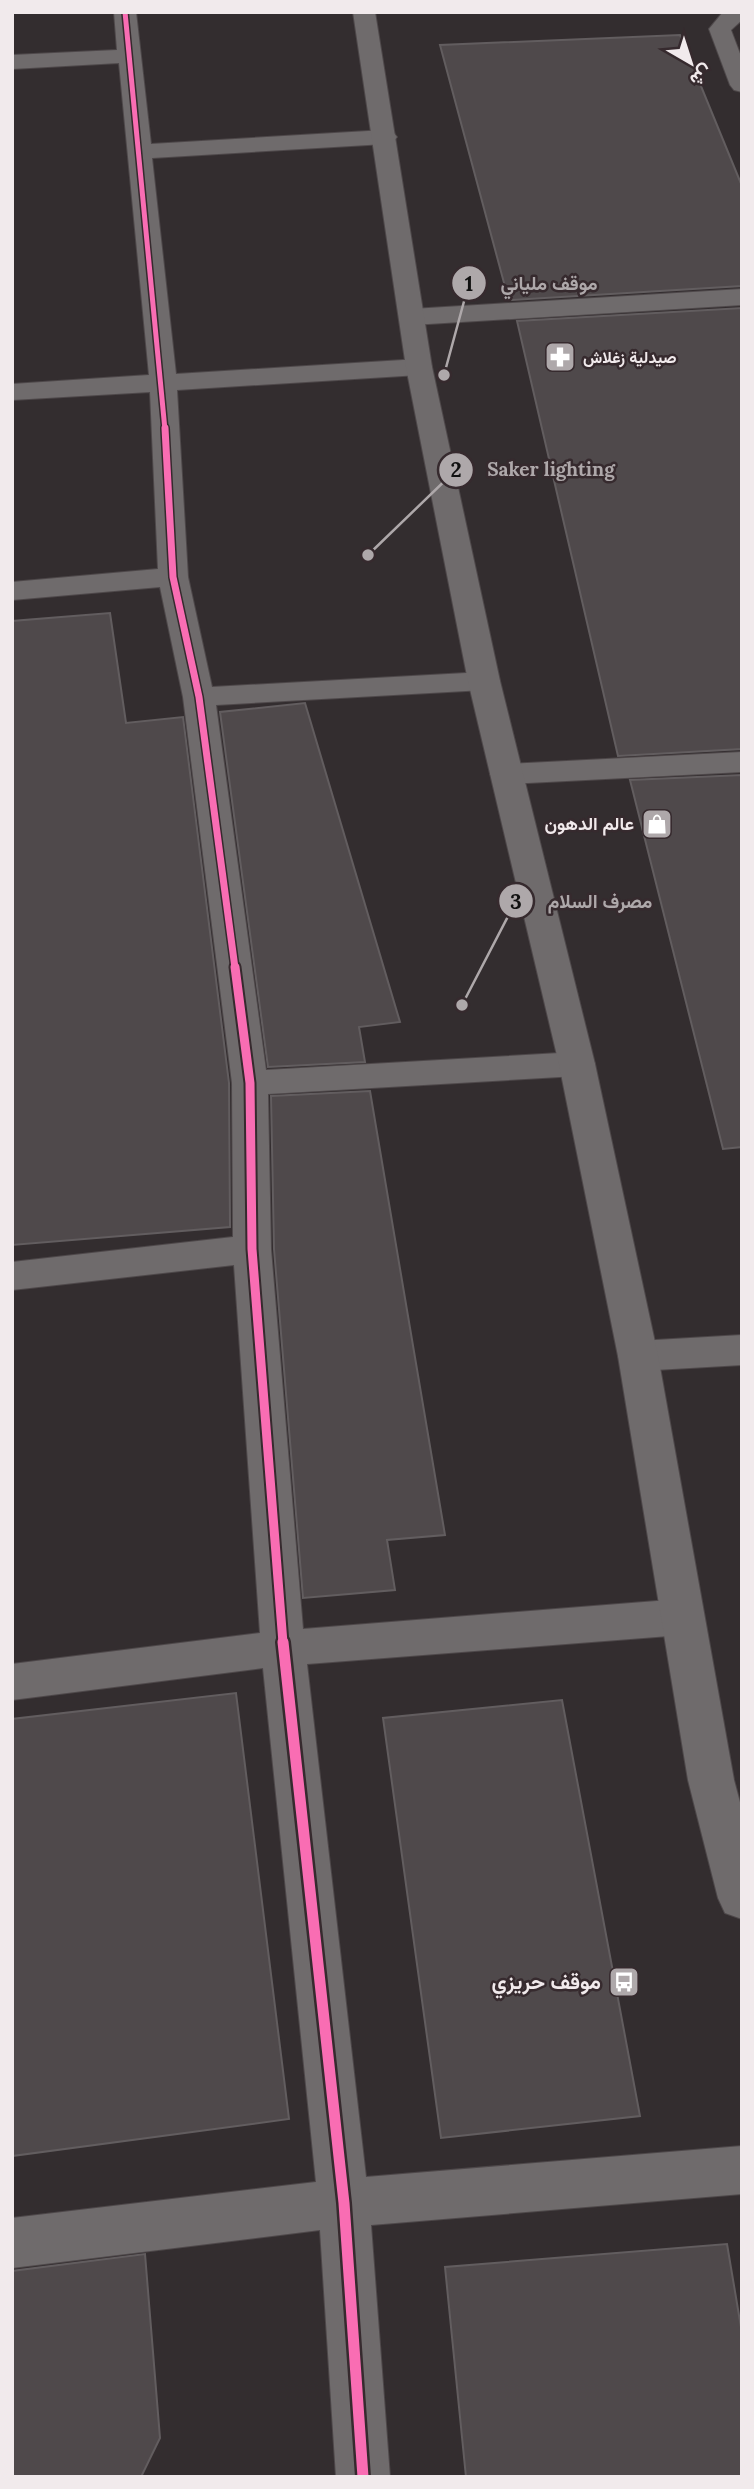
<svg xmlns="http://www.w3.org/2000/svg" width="754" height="2489" font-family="Lora,Vazirmatn,serif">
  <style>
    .building { fill: #4f494b; stroke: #625d5f; stroke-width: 2 }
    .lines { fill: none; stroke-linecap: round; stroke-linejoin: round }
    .street-casing { stroke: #4e484a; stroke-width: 2 }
    .secondary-casing { stroke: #4e484a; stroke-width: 2 }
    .street { fill: #6f6b6c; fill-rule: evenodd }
    .secondary { fill: #6f6b6c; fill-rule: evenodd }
    .cycleway-far3-casing { stroke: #362a2e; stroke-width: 8 }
    .cycleway-far2-casing { stroke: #362a2e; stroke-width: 10 }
    .cycleway-far1-casing { stroke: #362a2e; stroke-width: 13 }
    .cycleway-casing { stroke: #362a2e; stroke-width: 16 }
    .cycleway-far3 { stroke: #f96db3; stroke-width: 5 }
    .cycleway-far2 { stroke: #f96db3; stroke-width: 7 }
    .cycleway-far1 { stroke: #f96db3; stroke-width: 9 }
    .cycleway { stroke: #f96db3; stroke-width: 11 }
    .labels { text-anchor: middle; stroke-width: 5; stroke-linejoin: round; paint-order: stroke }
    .far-poi-label { font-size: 16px; font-weight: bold; fill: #f1eaec; stroke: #362a2e; text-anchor: start }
    .poi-label { font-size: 18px; font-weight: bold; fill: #f1eaec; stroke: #362a2e; text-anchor: end }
    .near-poi-label { font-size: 21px; font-weight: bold; fill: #f1eaec; stroke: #362a2e; text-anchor: end }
    .leader { fill: none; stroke: #aea8aa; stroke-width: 2.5 }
    .callout-dot { fill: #aea8aa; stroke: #362a2e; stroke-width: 2.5 }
    .mark-label { font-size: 21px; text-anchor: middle; font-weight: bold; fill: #111 }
    .callout-label { font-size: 19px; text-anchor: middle; font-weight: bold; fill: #aea8aa; stroke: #362a2e; stroke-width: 5; stroke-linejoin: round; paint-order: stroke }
  </style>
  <rect width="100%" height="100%" fill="#332d2f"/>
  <path class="building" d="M680 35 742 186V286L512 300 510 293 507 294 440 45Z
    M742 308V749L618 756 517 321Z
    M110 613 126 723 183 717 229 1083 230 1227 12 1245V621Z
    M305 703 400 1022 359 1027 365 1062 268 1067 220 712Z
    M742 775V1147L723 1149 630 780Z
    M370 1091 445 1535 387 1540 395 1590 303 1598 274 1249 271 1096Z
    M236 1693 289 2119 12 2156V1719Z
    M562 1700 640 2116 441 2138 383 1718Z
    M727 2244 742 2333V2477H466L445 2267Z
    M145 2254 160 2438 141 2477H12V2271Z"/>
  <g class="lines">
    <g class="street-casing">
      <path id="street" d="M114 12H136L151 144 385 130 393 132 397 137 393 142 385 144 152 158 176 374 419 359 429 361 432 367 429 373 419 375 177 390 188 577 212 687 484 672 495 674 500 681 495 688 484 690 216 705 266 1070 577 1052 590 1055 595 1064 590 1073 577 1076 268 1094 271 1249 303 1629 682 1599 697 1605 704 1617 697 1629 682 1635 307 1664 366 2177 742 2146V2194L371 2225 390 2477H336L320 2230 12 2268V2218L316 2182 263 1668 12 1700V1664L260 1633 234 1265 12 1290V1262L233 1237 232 1083 183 697 160 587 12 600V582L158 569 150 392 12 400V384L149 375 119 63 12 69V55L117 50Z
        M723 12H742V20L731 30 742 59V92L734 90 730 85 709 29Z
        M742 289V305L412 325 403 323 399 317 403 311 412 309Z
        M742 752V772L506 784 495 781 490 774 495 767 506 764Z
        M742 1335V1365L638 1371 624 1367 618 1356 624 1345 638 1341Z"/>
    </g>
    <g class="secondary-casing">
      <path id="secondary" d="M353 12H375L432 367 500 681 595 1064 658 1356 734 1780 742 1810V1919L725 1913 718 1898 688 1780 618 1356 559 1064 468 681 406 367Z"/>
    </g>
    <use href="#street" class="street"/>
    <use href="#secondary" class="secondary"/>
    <g class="cycleway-far3-casing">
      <path id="cycleway-far3" d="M125 12 165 430"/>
    </g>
    <g class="cycleway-far2-casing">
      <path id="cycleway-far2" d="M165 428 173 577 199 697 235 968"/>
    </g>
    <g class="cycleway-far1-casing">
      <path id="cycleway-far1" d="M235 967 250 1083 252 1249 283 1643"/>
    </g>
    <g class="cycleway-casing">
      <path id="cycleway" d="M283 1642 344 2203 363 2477"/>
    </g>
    <use href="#cycleway-far3" class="cycleway-far3"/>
    <use href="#cycleway-far2" class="cycleway-far2"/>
    <use href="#cycleway-far1" class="cycleway-far1"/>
    <use href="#cycleway" class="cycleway"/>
  </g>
  <defs>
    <g id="pharmacy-square" transform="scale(1.575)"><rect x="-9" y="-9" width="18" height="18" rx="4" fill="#aea8aa" stroke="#362a2e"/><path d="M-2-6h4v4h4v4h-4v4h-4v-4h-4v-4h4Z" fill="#fff"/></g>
    <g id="shop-square" transform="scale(1.575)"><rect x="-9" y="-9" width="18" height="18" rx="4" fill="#aea8aa" stroke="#362a2e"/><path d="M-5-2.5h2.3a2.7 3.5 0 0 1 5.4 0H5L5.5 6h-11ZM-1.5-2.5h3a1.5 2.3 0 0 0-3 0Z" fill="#fff"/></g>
    <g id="bus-square" transform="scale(1.575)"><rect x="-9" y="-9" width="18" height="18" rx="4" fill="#aea8aa" stroke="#362a2e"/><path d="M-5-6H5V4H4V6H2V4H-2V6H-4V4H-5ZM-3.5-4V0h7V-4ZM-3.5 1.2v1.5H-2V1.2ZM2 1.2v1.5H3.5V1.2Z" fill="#fff"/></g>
  </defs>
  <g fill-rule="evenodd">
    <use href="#pharmacy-square" x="560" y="357"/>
    <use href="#shop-square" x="657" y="824"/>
    <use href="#bus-square" x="624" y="1982"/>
  </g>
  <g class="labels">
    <g class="far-poi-label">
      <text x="583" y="363">صيدلية زغلاش</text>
    </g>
    <g class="poi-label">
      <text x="634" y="830">عالم الدهون</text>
    </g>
    <g class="near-poi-label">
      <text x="601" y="1989">موقف حريزي</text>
    </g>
  </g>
  <path class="leader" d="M444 375L469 283M368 555L456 470M462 1005L516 901"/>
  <g class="callout-dot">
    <circle cx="444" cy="375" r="7"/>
    <circle cx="368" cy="555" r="7"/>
    <circle cx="462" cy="1005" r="7"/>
    <circle cx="469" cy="283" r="18"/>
    <circle cx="456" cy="470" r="18"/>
    <circle cx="516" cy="901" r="18"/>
  </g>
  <g class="mark-label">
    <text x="469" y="291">1</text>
    <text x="456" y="477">2</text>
    <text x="516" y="909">3</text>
  </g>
  <g class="callout-label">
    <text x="549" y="290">موقف ملياني</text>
    <text x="551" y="476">Saker lighting</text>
    <text x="600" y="908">مصرف السلام</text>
  </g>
  <rect width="754" height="2489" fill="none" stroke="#f1eaec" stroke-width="28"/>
  <g transform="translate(691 63) rotate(141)" stroke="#362a2e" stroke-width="5" paint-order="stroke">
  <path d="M0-5L12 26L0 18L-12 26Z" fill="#f1eaec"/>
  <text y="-10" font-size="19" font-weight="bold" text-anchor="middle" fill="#f1eaec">ش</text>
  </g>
</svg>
